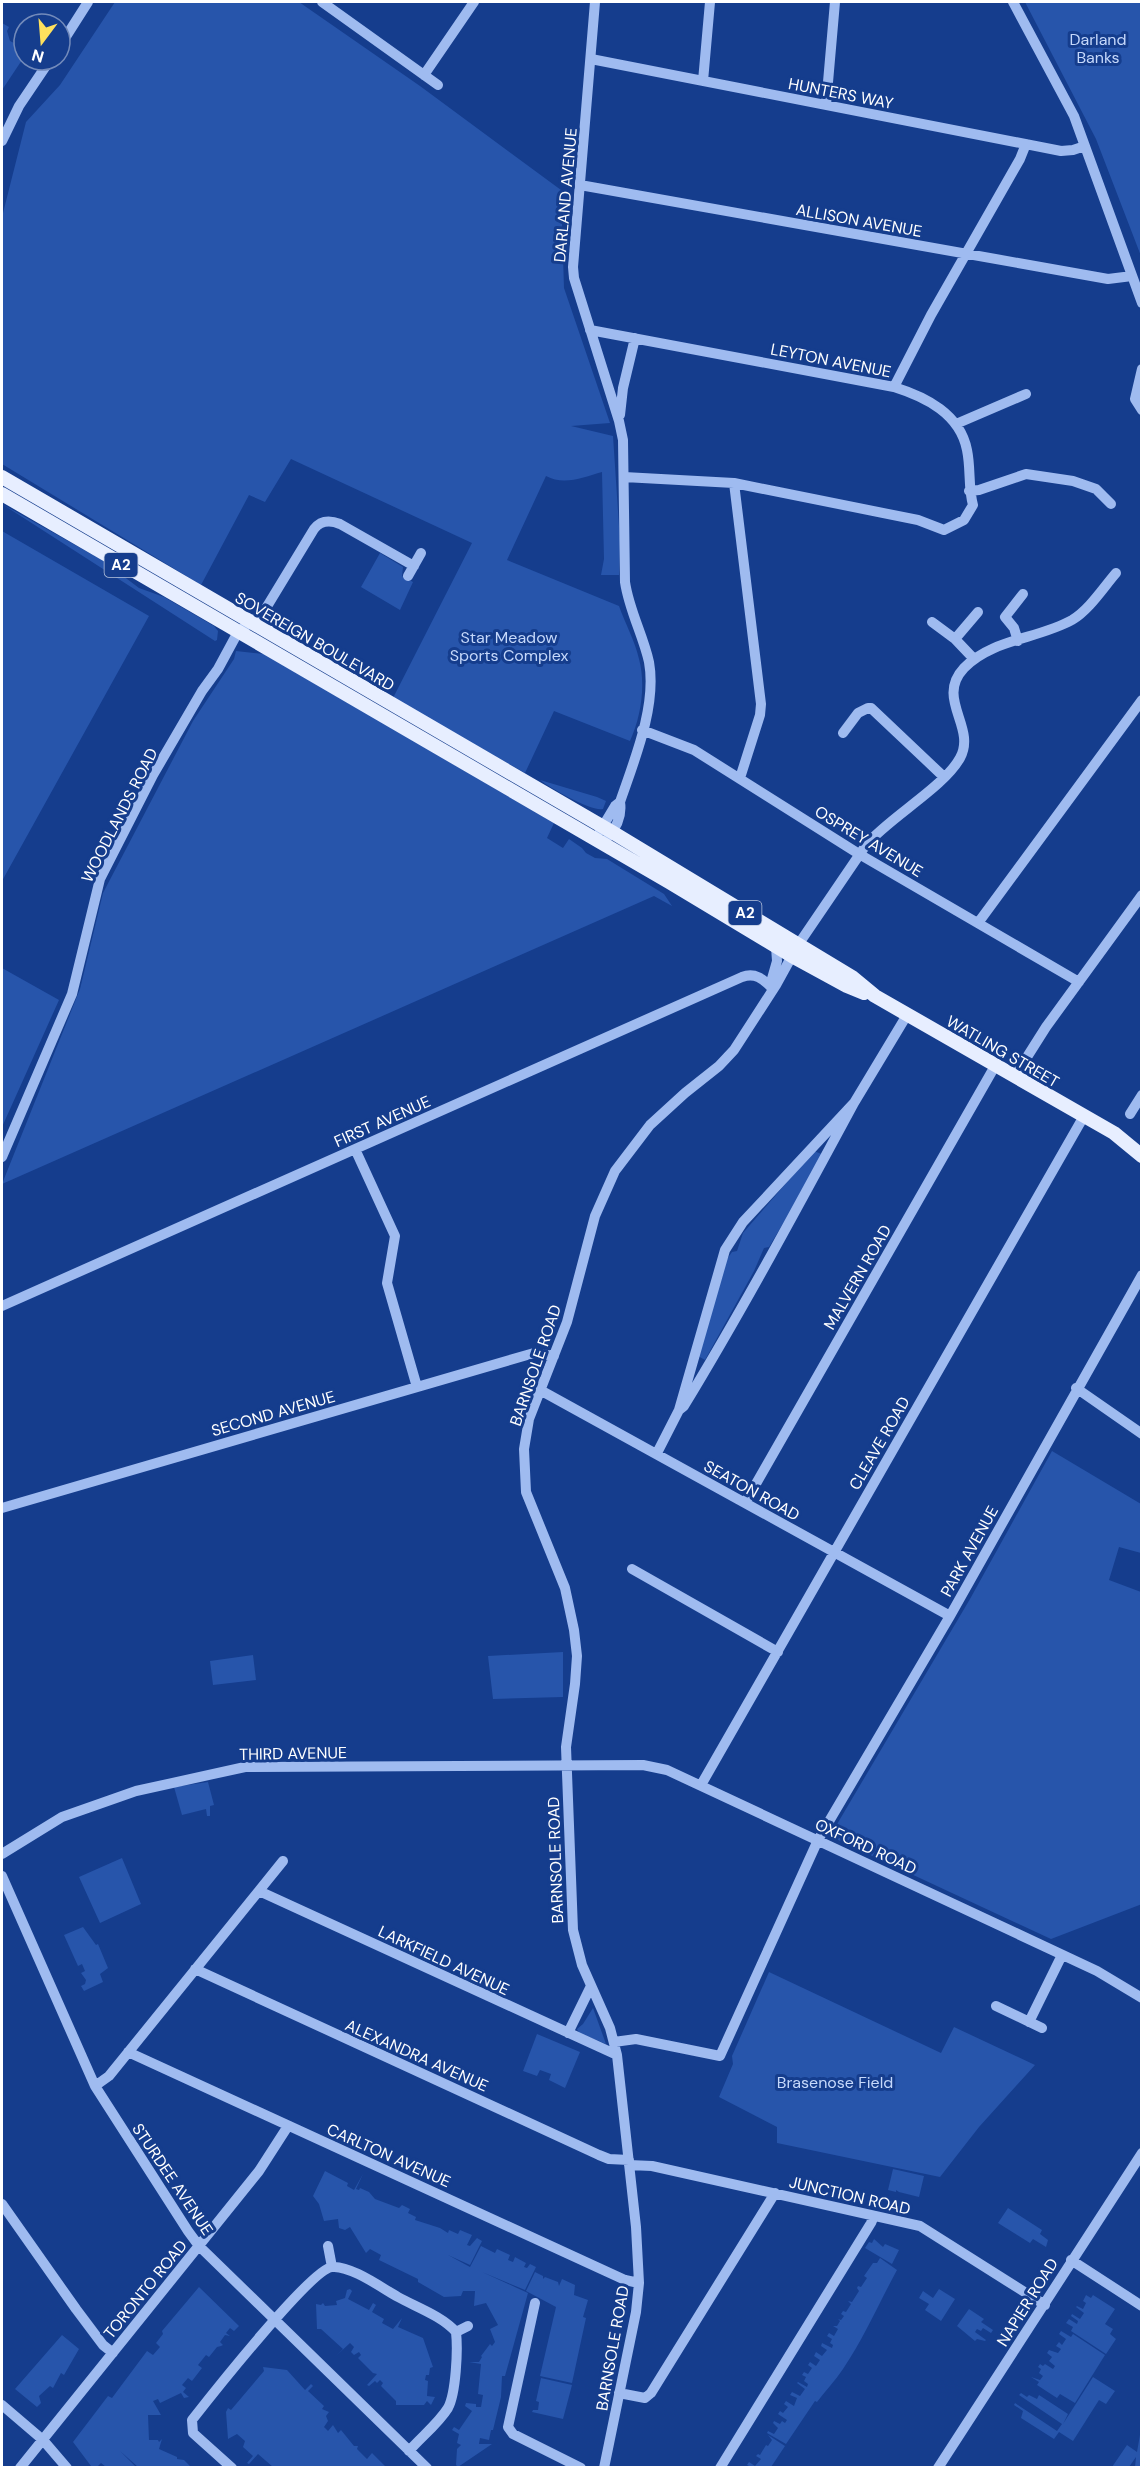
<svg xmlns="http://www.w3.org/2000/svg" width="1143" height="2469" font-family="'DM Sans',sans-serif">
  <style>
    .green { fill: #2755ab }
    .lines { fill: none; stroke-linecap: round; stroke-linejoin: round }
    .minor { stroke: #9fbbf0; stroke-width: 10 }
    .major { stroke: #e7eeff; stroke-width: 14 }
    .labels { text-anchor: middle; stroke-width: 6; stroke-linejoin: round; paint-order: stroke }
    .shield { fill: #153d8d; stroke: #b9c5dd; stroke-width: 1.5 }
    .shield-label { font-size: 15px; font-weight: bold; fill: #fff }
    .park-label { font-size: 16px; fill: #c5d8fb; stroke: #153d8d }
    .street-label { font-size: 16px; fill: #fff; stroke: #153d8d }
  </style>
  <rect width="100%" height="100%" fill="#153d8d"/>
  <path class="green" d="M115 2H299L420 86 561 190 564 288 610 423 571 426 613 436 620 541 619 575H601L604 559 602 472C584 477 564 486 546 476L507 560 619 606C625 623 635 641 639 659 646 685 641 717 630 741L554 711 525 773 393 698 472 543 291 459 265 502 249 495 201 585 2 464V217L26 122 60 85Z
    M1025 2H1141V256L1096 139Z
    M2 23 9 27 7 31 10 41 24 48V57L2 90Z
    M2 504 102 560 139 588 164 597 214 626 218 631 217 640 215 641Z
    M2 531 149 616 2 881Z
    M380 553 403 567 402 576 413 582 400 610 361 587Z
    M236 651 264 654 554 823 547 838 563 848 569 839 582 848 586 853 595 858 607 859 664 894 672 906 654 896 2 1184 80 989 103 893 193 721 234 659Z
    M540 780 597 797 606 801 603 809C592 812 550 788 540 780Z
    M2 968 59 1000 2 1127Z
    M814 1151 824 1155 769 1247 764 1248 754 1271 705 1360 698 1356 727 1259 732 1252 737 1251 743 1233Z
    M1052 1451 1141 1504V1553L1119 1547 1109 1580 1141 1592 1142 1904 1051 1939 836 1839 833 1831 970 1599Z
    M563 1652V1697L493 1699 488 1656Z
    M253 1655 256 1680 213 1685 210 1661Z
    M208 1782 214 1805 210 1806V1816H207L206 1809 182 1815 174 1787Z
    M122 1858 141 1904 100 1923 79 1877Z
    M83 1927 96 1945 98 1944 108 1968 100 1974 103 1982 84 1991 81 1986 85 1984 86 1980 81 1973 85 1971 82 1964 78 1966 64 1935Z
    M769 1972 941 2053 954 2027 1035 2065 979 2127 940 2177 777 2143V2127L719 2097 733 2064 732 2056Z
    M593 2008 606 2044 579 2033 577 2029 583 2024Z
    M537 2034 580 2052 565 2088 549 2080 551 2074 540 2070 537 2076 523 2071Z
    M893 2169 924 2176 919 2197 899 2192 896 2190V2192L888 2190Z
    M325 2171 348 2183 347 2186 354 2190 363 2174 356 2189 359 2190 360 2188 369 2192 375 2199 399 2208 402 2205 410 2209 408 2213 416 2217 415 2220 440 2228 448 2233 449 2230 458 2234 460 2230 472 2235 467 2245 470 2246 477 2238 482 2241 470 2265 448 2255 470 2267 481 2246 495 2253 497 2249 510 2255 508 2260 513 2262 515 2257 526 2263 524 2267 527 2268 530 2264 536 2267 525 2290 482 2272 528 2293 505 2376H502L501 2397 493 2430H491L489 2440 480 2438 479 2444H492L458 2467 456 2465 457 2449 461 2445 457 2443 459 2434 452 2430 454 2427 459 2430 472 2411 465 2406 466 2403 476 2404V2407H481L483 2395 478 2394 481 2364 469 2362H479L482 2357 481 2356 490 2344 492 2346 495 2342 490 2329 498 2325 486 2303 474 2306 475 2291H463L461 2296 444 2297 418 2282V2279L379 2260 381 2255 370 2249 366 2253 350 2227 345 2230 339 2228 338 2219 324 2221 319 2204 313 2196Z
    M1008 2208 1042 2230 1040 2234 1048 2240 1046 2247 1033 2239 1030 2243 998 2223Z
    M874 2239 883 2247 885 2244 899 2250 892 2264 865 2248 869 2242 872 2243Z
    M880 2258 897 2270C879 2303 864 2338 843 2369 835 2381 825 2391 817 2402L815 2401 786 2444 767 2433 768 2431 774 2434 778 2428 773 2423 774 2421 780 2424 782 2421 785 2423 787 2420 778 2414 780 2411 783 2413 788 2407 784 2404 786 2401 794 2406 797 2398 790 2395 792 2392 800 2396 805 2389 797 2383 798 2382 807 2387 808 2384 804 2381 806 2377 802 2375 804 2372 808 2374 812 2368 808 2365 810 2362 816 2366 820 2360 814 2356 816 2352 822 2356 827 2350 821 2346 822 2343 832 2348 833 2345 830 2343 832 2339 827 2336 829 2333 834 2336 838 2329 833 2326H837L840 2321 838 2319 841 2320 844 2316 841 2314 843 2311 846 2312 851 2304 848 2301 852 2302 859 2291 857 2288 858 2286 861 2287 867 2278 864 2276 873 2263H877Z
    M535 2272 543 2276V2279L545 2277 558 2282 559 2286 562 2279 575 2285 574 2295 588 2300 583 2317 586 2318 572 2383 540 2376 556 2307 526 2291Z
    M199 2287 239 2326 234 2331 230 2328 226 2333 230 2336 225 2335 220 2342 223 2345 221 2346 217 2347 209 2357 206 2355 198 2365 202 2368 192 2381 188 2378 182 2385 186 2388 183 2392 189 2397 184 2398 181 2393 160 2403 158 2399 153 2401 161 2415H148L149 2440H158L159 2442 162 2439 159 2449 177 2457V2459L184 2460 191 2467H138L120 2451 136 2467H106L101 2463 97 2467 91 2466 73 2442 108 2396 112 2398 147 2351 153 2355 160 2347 156 2343 163 2334 162 2331Z
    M350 2289 352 2291 348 2299 369 2310 373 2303 376 2305 372 2312 384 2319 382 2323 393 2329 402 2318 398 2327 423 2338 433 2367 430 2368 429 2375H426L425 2380 428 2381 427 2396 435 2397 431 2405 427 2401 424 2405H396V2401L381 2386 383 2383 380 2380 377 2383 375 2381 369 2386 367 2385 377 2374 373 2373 358 2358 361 2355 359 2352 354 2355 351 2352 354 2347 350 2343 336 2356 343 2349 321 2329H317L316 2304 321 2305 323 2303 325 2306 337 2305 336 2301 345 2298 347 2290Z
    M939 2289 955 2299 941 2321 925 2310 929 2304 919 2298 923 2291 933 2298Z
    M1086 2295 1091 2298 1093 2295 1115 2309 1105 2324 1113 2329 1110 2334 1116 2339 1106 2354 1071 2331 1073 2327 1066 2323 1069 2319 1077 2324 1078 2321 1071 2316 1072 2314 1080 2319 1084 2313 1076 2307 1077 2306 1083 2309 1086 2303 1083 2301Z
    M969 2309 984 2319 981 2322 993 2330 991 2333 983 2328 981 2331 977 2329 975 2332 986 2340 985 2341 977 2339 975 2341 957 2326Z
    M1061 2331 1071 2337 1073 2334 1105 2355 1075 2403 1060 2394 1057 2398 1037 2385 1039 2382 1031 2377 1040 2380 1043 2376 1039 2373 1041 2369 1038 2367 1040 2364 1043 2366 1045 2364 1053 2369 1055 2366 1049 2361 1052 2357 1047 2353 1049 2350 1058 2353 1061 2349 1056 2346 1059 2342 1062 2345 1066 2339 1059 2334Z
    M62 2335 79 2349 64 2375 61 2373 53 2388 50 2386 39 2396 41 2403 37 2407 15 2389Z
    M263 2367 287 2370 305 2390 311 2384 313 2386 308 2391 324 2406 322 2409 329 2412 326 2416 328 2421 324 2427 328 2431 333 2425 338 2433 341 2430 354 2446H358L357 2449 367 2459 372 2453 386 2467H273L258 2454 249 2464 247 2463 253 2456 243 2447 245 2441 237 2434 228 2439 226 2412 228 2408 231 2410 264 2371Z
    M1093 2377 1115 2391 1106 2404 1099 2400 1073 2441 1059 2432 1054 2439 1021 2418 1023 2411 1014 2405 1015 2403 1057 2431 1062 2424 1019 2395 1021 2393 1027 2397 1029 2395 1037 2399 1039 2395 1068 2414 1063 2424Z
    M541 2378 572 2385 563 2419 532 2412 533 2410H538L539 2402 536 2401Z
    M1141 2429V2467H1135L1136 2457 1129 2467H1112L1127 2445 1137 2452Z
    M768 2435 785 2446 771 2467H751L747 2465 749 2462 755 2466 761 2459 756 2456 758 2454 760 2455 766 2445 768 2446 772 2440Z"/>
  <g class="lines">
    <path class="minor" d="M322 2 438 85
      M595 2 573 267 574 278 619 421 623 440 625 582C629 610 643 635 649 662 657 706 634 761 620 802 622 815 617 827 608 837
      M1013 2 1074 116 1142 303
      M60 46 88 2
      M591 59 1061 151 1073 150 1085 146
      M424 75 474 2
      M703 81 710 2
      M826 105 835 2
      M2 141 19 106 50 60
      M580 185 1108 279 1132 276
      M590 330 894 387C926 397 960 414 967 450 971 469 968 487 973 505L964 520 944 530 918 520 734 483 624 477
      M1142 369 1135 399 1142 410
      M894 387 931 315 1020 159 1026 144
      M620 415 623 388 635 338
      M956 424 1026 394
      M734 483 761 704 760 715 740 778
      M969 491 979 490 1026 474 1073 481 1096 489 1111 504
      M408 576 421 553
      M932 622 955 639
      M1018 641 1014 628 1005 617 1023 594
      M974 659 955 639 978 612
      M642 730 694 750 859 854 1079 982
      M843 733 858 713 868 708H871L944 777
      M600 831 615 806 620 802
      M978 923 1142 700
      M771 982 777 961 776 947
      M1015 1076 1046 1027 1142 895
      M854 1103 907 1015
      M1130 1114 1142 1095
      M355 1149 395 1236 387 1283 417 1387
      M2 1157 72 994 100 879 153 775 202 691 218 669 238 632 263 613 314 529C321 520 330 520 340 524L414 566
      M2 1306 742 977C755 972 763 979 772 988
      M1076 1388 1142 1434
      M540 1390 950 1616
      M657 1453 679 1410 684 1406C744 1307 799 1205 854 1103L743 1222 725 1250 679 1410
      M745 1503 995 1066
      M2 1508 534 1353 554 1356
      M632 1569 778 1652
      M701 1785 1084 1116
      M2 1854 62 1817 136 1791 245 1767 643 1765 667 1770 1097 1971 1142 1998
      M2 1876 95 2086 188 2231 199 2246 427 2468
      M259 1891 617 2055
      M195 1969 599 2155 609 2159 629 2160
      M996 2006 1042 2028
      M1029 2022 1062 1955
      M568 2033 591 1986
      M614 2042 636 2039 720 2056 818 1840 950 1616 1142 1275
      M128 2052 625 2280 639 2283
      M95 2086 109 2076 283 1861
      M629 2165 652 2166 920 2226 1045 2305
      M2 2204 76 2309 103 2345 113 2353
      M328 2246 332 2267
      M1071 2260 1142 2306
      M535 2303 508 2427 513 2434 581 2468
      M456 2332 468 2326
      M619 2393 645 2398 651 2393 775 2193
      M2 2405 43 2440 67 2468
      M20 2468 259 2171 288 2126
      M232 2468 193 2433 192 2420C210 2397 311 2269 332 2267 350 2265 382 2288 398 2297 416 2307 442 2316 456 2332 458 2350 456 2393 448 2408 438 2424 421 2437 409 2451
      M604 2468 636 2312 639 2283 636 2227 617 2055 610 2028 582 1965 573 1930 566 1747 575 1684 577 1656 574 1630 565 1588 526 1492 524 1449 529 1419 567 1322 595 1216 615 1171 650 1125 685 1093 719 1066 734 1050 776 985 798 945 866 845C890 817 944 787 960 758 977 727 935 699 964 668 992 639 1038 639 1072 620 1089 610 1103 588 1116 573
      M720 2468 871 2223 874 2216
      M938 2468 1142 2153"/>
    <path class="major" d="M2 477 612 832 852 977 875 996 1114 1133 1142 1156
      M2 494 669 882 792 956 847 986 864 993"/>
  </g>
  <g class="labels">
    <g class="shield">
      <rect x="104.5" y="553" width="33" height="24" rx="4.5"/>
      <rect x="728.5" y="901" width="33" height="24" rx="4.5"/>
    </g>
    <g class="shield-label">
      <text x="121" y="570">A2</text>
      <text x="745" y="918">A2</text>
    </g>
    <g class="park-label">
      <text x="1098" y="45">Darland<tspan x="1098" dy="18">Banks</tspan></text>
      <text x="509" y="643">Star Meadow<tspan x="509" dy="18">Sports Complex</tspan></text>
      <text x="835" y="2088">Brasenose Field</text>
    </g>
    <g class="street-label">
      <text transform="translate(841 93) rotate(11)" y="6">HUNTERS WAY</text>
      <text transform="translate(565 195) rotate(-85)" y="6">DARLAND AVENUE</text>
      <text transform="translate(859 220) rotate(10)" y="6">ALLISON AVENUE</text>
      <text transform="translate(831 360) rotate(11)" y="6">LEYTON AVENUE</text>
      <text transform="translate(315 641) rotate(30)" y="6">SOVEREIGN BOULEVARD</text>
      <text transform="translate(119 815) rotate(-63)" y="6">WOODLANDS ROAD</text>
      <text transform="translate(869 841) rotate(31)" y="6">OSPREY AVENUE</text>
      <text transform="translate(1003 1051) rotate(30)" y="6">WATLING STREET</text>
      <text transform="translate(382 1121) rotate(-24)" y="6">FIRST AVENUE</text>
      <text transform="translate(857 1277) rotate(-60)" y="6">MALVERN ROAD</text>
      <text transform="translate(535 1365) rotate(-71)" y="6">BARNSOLE ROAD</text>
      <text transform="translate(273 1413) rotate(-16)" y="6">SECOND AVENUE</text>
      <text transform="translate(879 1443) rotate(-60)" y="6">CLEAVE ROAD</text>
      <text transform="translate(752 1490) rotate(29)" y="6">SEATON ROAD</text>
      <text transform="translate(969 1551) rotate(-61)" y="6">PARK AVENUE</text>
      <text transform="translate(293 1753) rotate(-1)" y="6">THIRD AVENUE</text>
      <text transform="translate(866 1846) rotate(25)" y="6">OXFORD ROAD</text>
      <text transform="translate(555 1860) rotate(-92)" y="6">BARNSOLE ROAD</text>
      <text transform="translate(444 1960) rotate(25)" y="6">LARKFIELD AVENUE</text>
      <text transform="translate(417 2055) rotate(24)" y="6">ALEXANDRA AVENUE</text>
      <text transform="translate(389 2155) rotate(24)" y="6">CARLTON AVENUE</text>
      <text transform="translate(173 2179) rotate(56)" y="6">STURDEE AVENUE</text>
      <text transform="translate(850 2195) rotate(13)" y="6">JUNCTION ROAD</text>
      <text transform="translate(145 2289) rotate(-51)" y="6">TORONTO ROAD</text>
      <text transform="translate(1027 2302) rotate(-58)" y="6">NAPIER ROAD</text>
      <text transform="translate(612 2348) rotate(-80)" y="6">BARNSOLE ROAD</text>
    </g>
  </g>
  <rect width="1143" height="2469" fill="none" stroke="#ffffff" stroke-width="6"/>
  <g transform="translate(42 42) rotate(196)"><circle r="28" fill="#153d8d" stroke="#738bbb" stroke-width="1.5"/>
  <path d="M0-4.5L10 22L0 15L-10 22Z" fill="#ffe15d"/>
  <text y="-9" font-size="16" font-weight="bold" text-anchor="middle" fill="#ffffff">N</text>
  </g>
</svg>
